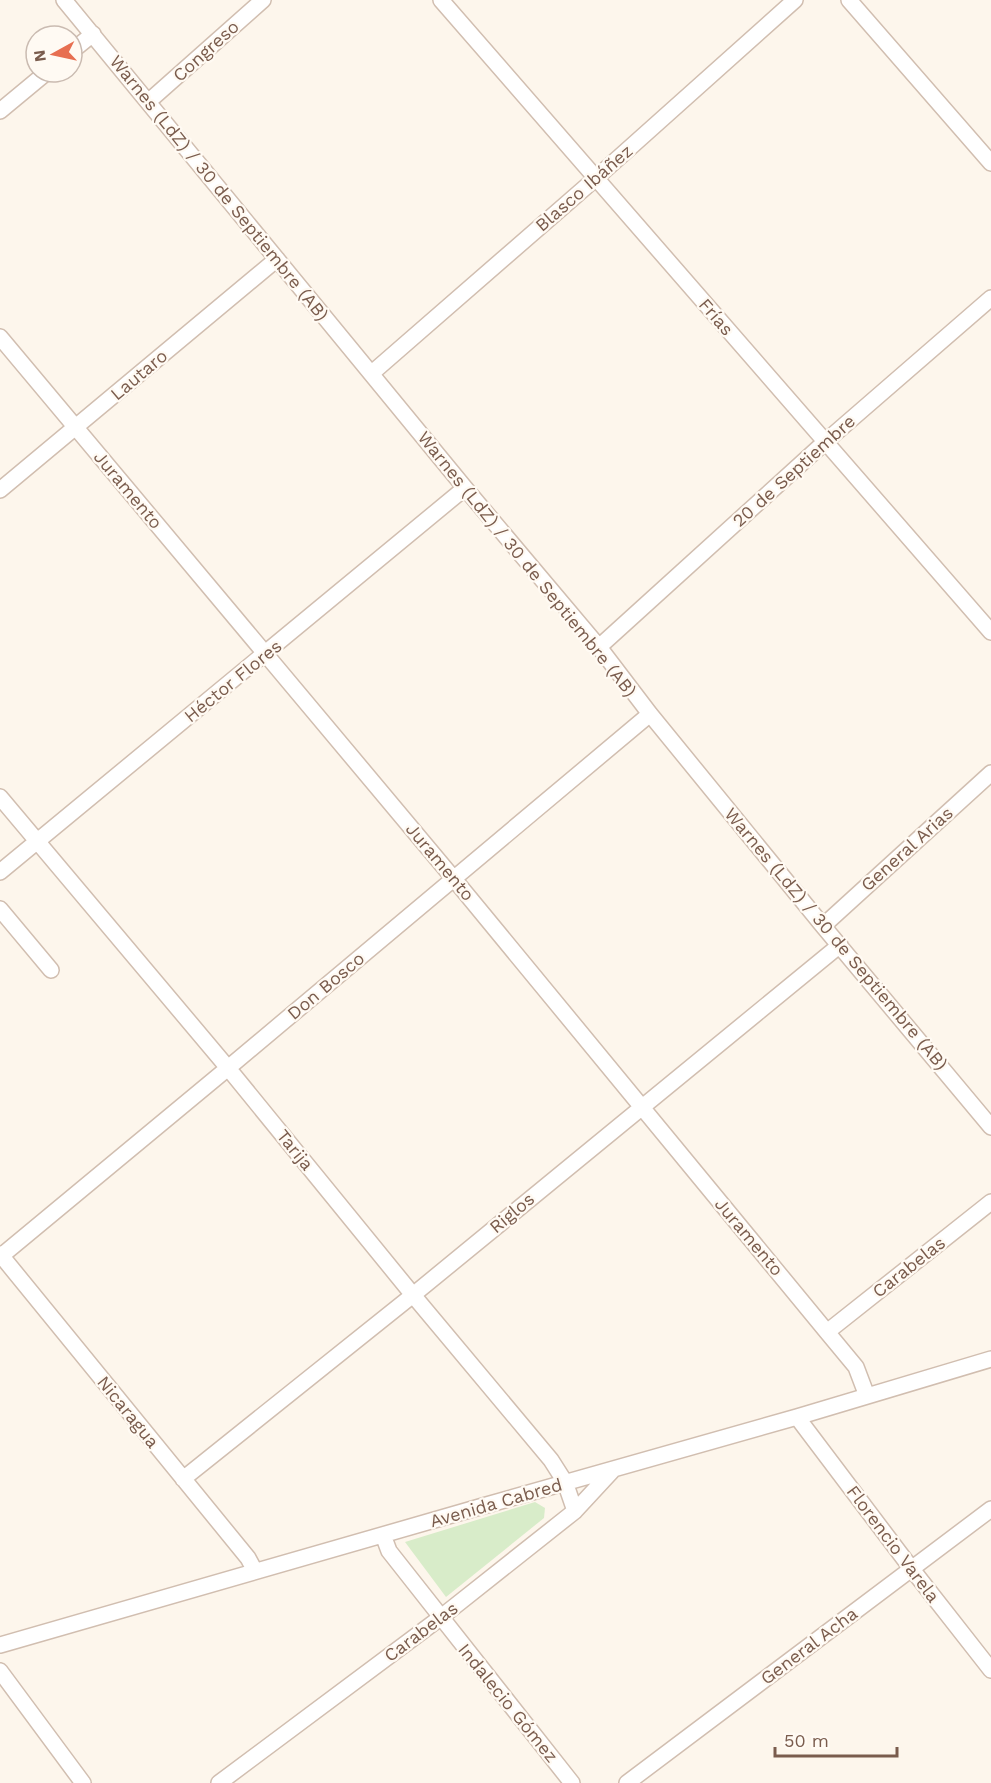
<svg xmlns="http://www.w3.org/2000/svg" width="991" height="1783" font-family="'Work Sans',sans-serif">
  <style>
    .green { fill: #d8ecc9 }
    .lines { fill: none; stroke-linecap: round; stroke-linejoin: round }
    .minor-casing { stroke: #d1beb0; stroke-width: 18 }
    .minor { stroke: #fff; stroke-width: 15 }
    .labels { text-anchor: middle; stroke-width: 4.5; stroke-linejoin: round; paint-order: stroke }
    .street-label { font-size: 18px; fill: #7a5c4d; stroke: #fffaf3 }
  </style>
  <rect width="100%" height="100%" fill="#fdf6ec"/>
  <path class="green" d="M535 1502 545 1508 544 1518 446 1597 405 1542Z"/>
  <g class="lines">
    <g class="minor-casing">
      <path id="minor" d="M64 0 465 488 599 647 650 714 823 926 991 1127
        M441 0 991 632
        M849 0 991 163
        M72 51 93 34
        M148 102 263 0
        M0 111 47 72
        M0 337 454 879 827 1332 856 1367 867 1396
        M372 373 596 178 795 0
        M0 490 277 259
        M599 647 825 442 991 298
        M0 797 228 1068 413 1295 551 1460 565 1482 575 1511
        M0 872 465 488
        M0 909 51 970
        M823 926 991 773
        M0 1254 248 1558 255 1571
        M0 1257 228 1068 650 714
        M827 1332 991 1202
        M797 1417 911 1568 991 1670
        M183 1479 413 1295 840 945
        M383 1535 389 1551 572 1783
        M0 1645 483 1506 797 1417 991 1359
        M0 1671 83 1783
        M219 1783 440 1618 575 1511 613 1470
        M627 1783 991 1509"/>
    </g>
    <use href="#minor" class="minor"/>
  </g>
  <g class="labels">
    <g class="street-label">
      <text transform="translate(206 51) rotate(-42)" y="6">Congreso</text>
      <text transform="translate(219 188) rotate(51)" y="6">Warnes (LdZ) / 30 de Septiembre (AB)</text>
      <text transform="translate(584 188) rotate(-41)" y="6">Blasco Ibáñez</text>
      <text transform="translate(716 317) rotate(49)" y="6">Frías</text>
      <text transform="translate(139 375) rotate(-40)" y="6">Lautaro</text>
      <text transform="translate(794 471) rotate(-42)" y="6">20 de Septiembre</text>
      <text transform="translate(128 490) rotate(50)" y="6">Juramento</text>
      <text transform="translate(527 564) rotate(51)" y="6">Warnes (LdZ) / 30 de Septiembre (AB)</text>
      <text transform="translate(233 681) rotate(-39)" y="6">Héctor Flores</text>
      <text transform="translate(907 849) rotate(-42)" y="6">General Arias</text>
      <text transform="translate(440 862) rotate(50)" y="6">Juramento</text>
      <text transform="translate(836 939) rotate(50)" y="6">Warnes (LdZ) / 30 de Septiembre (AB)</text>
      <text transform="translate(326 986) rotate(-40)" y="6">Don Bosco</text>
      <text transform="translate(295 1150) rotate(51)" y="6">Tarija</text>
      <text transform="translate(512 1213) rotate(-40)" y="6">Riglos</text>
      <text transform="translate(749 1237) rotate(50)" y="6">Juramento</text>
      <text transform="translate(909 1267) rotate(-38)" y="6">Carabelas</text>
      <text transform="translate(128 1412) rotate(51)" y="6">Nicaragua</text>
      <text transform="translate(496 1503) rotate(-16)" y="6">Avenida Cabred</text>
      <text transform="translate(893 1544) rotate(53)" y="6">Florencio Varela</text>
      <text transform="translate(421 1632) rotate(-37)" y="6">Carabelas</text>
      <text transform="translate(809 1646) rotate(-37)" y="6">General Acha</text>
      <text transform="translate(508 1703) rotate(51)" y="6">Indalecio Gómez</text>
    </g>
  </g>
  <g transform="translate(54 54) rotate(262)"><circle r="28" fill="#fffaf3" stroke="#cabbb1" stroke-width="1.5"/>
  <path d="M0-4.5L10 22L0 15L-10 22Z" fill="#e76f51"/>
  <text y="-9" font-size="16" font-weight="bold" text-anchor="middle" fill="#7a5c4d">N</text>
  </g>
  <path d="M775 1747v9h122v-9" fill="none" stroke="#7a5c4d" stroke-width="3"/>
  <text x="784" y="1747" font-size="18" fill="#7a5c4d" stroke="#fffaf3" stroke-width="4.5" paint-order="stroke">50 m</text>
</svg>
